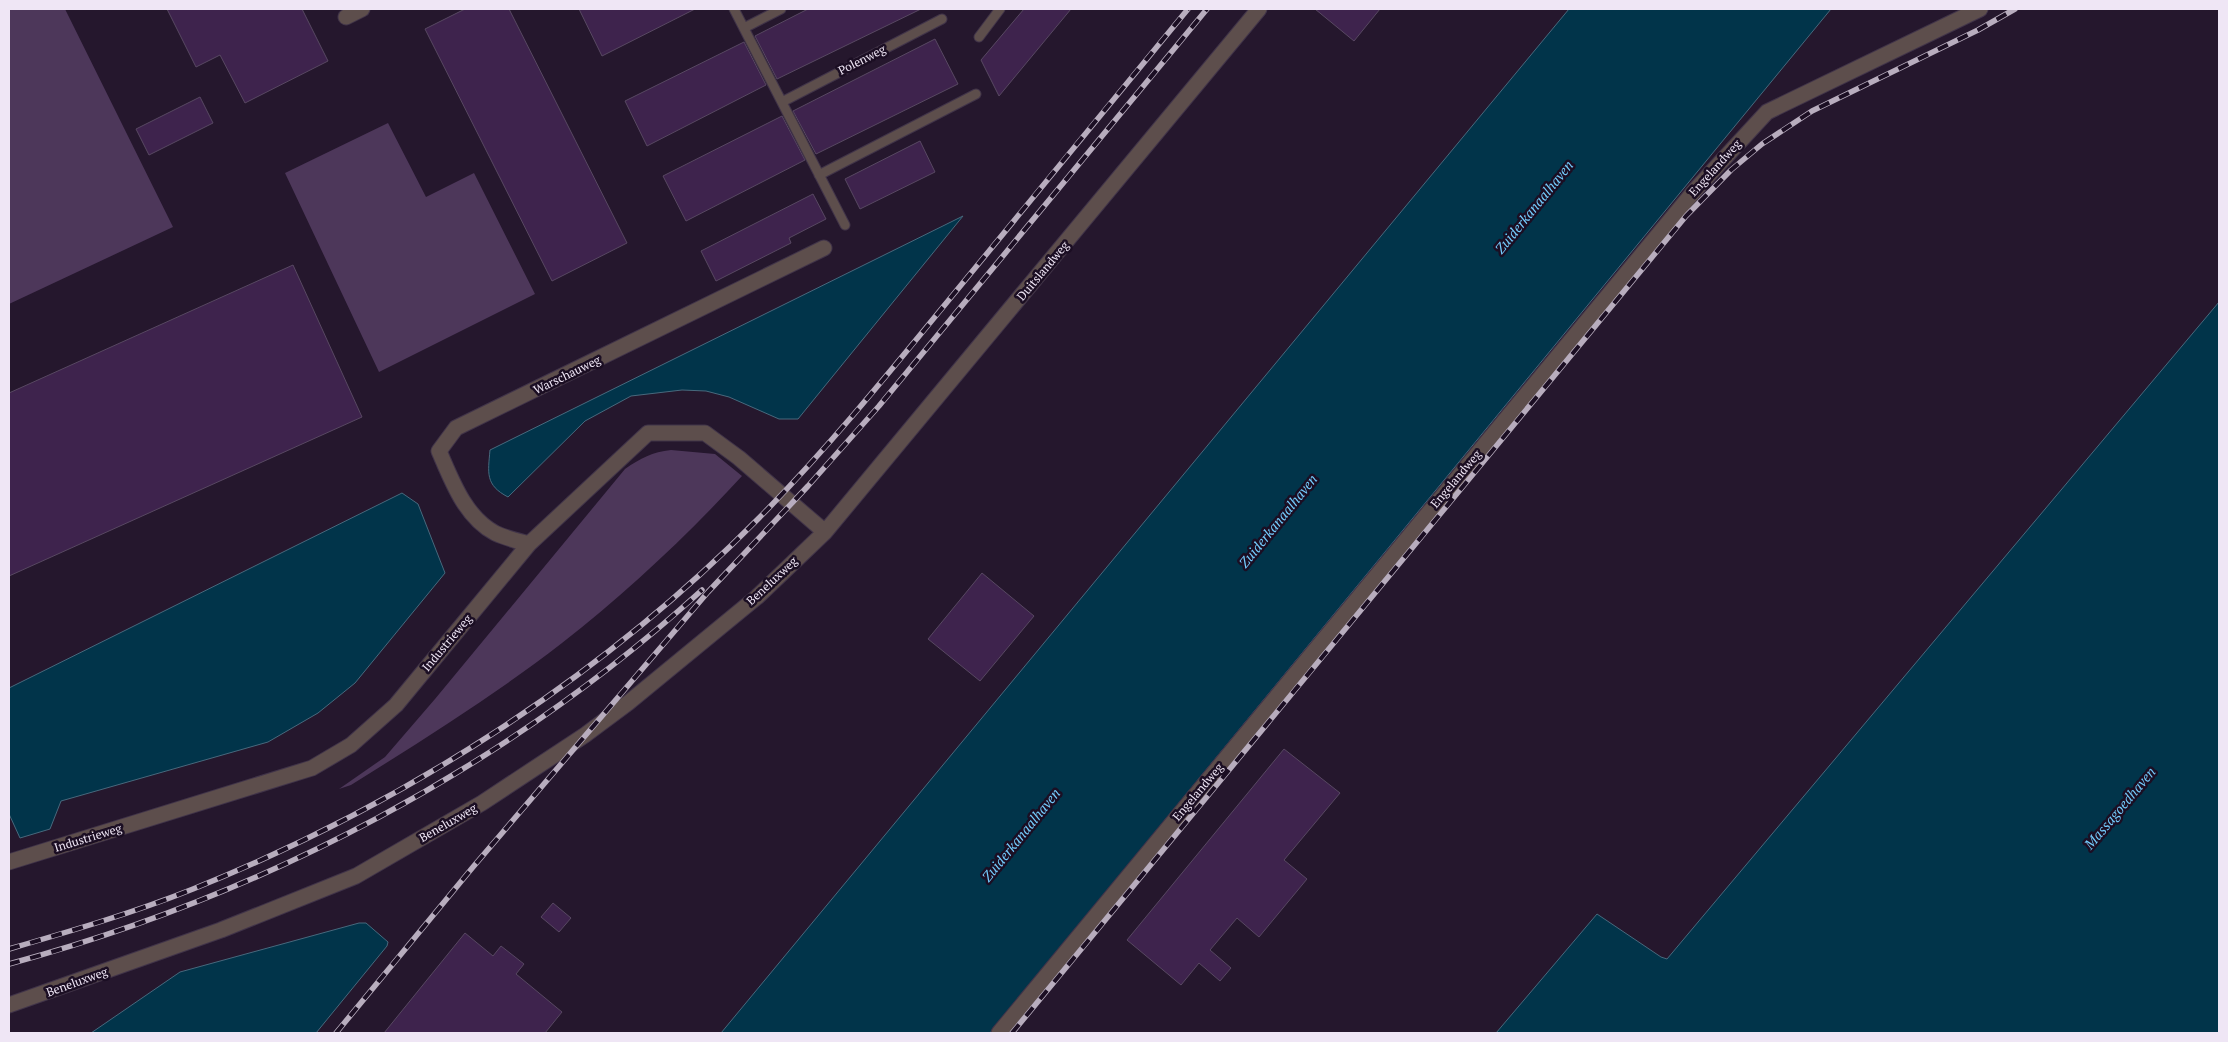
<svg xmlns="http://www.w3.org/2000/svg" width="2228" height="1042" font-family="'PT Serif',serif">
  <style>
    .green { fill: #4d375a }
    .water { fill: #01344a; stroke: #48697d }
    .building { fill: #3e234d; stroke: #584862 }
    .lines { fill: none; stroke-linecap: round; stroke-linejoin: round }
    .lane-casing { stroke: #413449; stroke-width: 11 }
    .street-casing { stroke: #413449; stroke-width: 17 }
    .lane { stroke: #5d4e4c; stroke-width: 9 }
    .street { stroke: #5d4e4c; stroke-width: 15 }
    .rail-casing { stroke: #b8adbe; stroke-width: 5.5 }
    .rail { stroke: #1b0e23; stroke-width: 4; stroke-dasharray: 11; stroke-linecap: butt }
    .labels { text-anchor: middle; stroke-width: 5; stroke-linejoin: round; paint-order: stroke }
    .street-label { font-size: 12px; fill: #efe6f5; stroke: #1b0e23 }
    .water-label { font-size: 14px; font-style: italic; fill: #74ccfd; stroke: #1b0e23 }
  </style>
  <rect width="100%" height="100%" fill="#25172d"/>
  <path class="green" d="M9 9H65L173 227 9 304Z
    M388 123 426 197 474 173 535 294 379 372 285 173Z
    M671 450 715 454 742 476C687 536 626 593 562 643 495 695 423 740 351 785L339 789 385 757 435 699 625 469C641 458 652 452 671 450Z"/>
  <path class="water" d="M1569 9H1831L990 1033H721Z
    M963 216 798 419H779L729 397 706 391 682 390 631 396 585 421 508 497C485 485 488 473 490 450Z
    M2219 302V1033H1496L1597 914 1661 957 1667 959Z
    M402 493 418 504 445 573 355 683 318 713 268 742 61 801 50 829 20 838 9 814V688Z
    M359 923H366L388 942 387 946 316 1033H91L180 972Z"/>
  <path class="building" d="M167 9H302L328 61 245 103 220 55 196 67Z
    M465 9H509L627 243 552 281 425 29Z
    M579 9H695L602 56Z
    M808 9H921L777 79 755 36Z
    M1024 9H1071L999 96 981 60Z
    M1315 9H1380L1354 41Z
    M935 39 958 84 816 154 793 111Z
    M744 42 766 85 647 146 625 101Z
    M200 97 213 123 149 155 136 129Z
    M782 116 805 160 686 221 663 176Z
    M920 141 935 172 860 209 845 179Z
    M813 194 826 219 789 238 791 243 716 281 701 251Z
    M293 265 362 417 9 576V393Z
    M982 573 1034 616 980 681 928 639Z
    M1284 749 1340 793 1284 860 1307 879 1259 937 1237 918 1210 950 1231 968 1220 981 1199 963 1181 985 1127 940Z
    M553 903 571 918 559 932 541 917Z
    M465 933 493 956 501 946 524 964 516 974 562 1012 545 1033H384Z"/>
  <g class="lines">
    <g class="lane-casing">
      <path id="lane" d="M734 9 845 225
        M744 28 781 9
        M979 37 1000 9
        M782 102 942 19
        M819 175 976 94"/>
    </g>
    <g class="street-casing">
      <path id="street" d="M346 17 362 9
        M529 544C518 541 505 538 495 533 465 517 452 481 439 451L456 428 824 248
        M9 862 312 768 351 745 396 705 529 544 648 433H705L739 458 825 532
        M9 1005 221 930 356 876 482 803 585 735 628 703 757 597 825 532 1259 9
        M999 1033 1696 189 1767 112 1980 9"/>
    </g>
    <use href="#lane" class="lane"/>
    <use href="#street" class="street"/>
    <g class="rail-casing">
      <path id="rail" d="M9 949C71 931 133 913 193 889 402 805 600 679 759 518 830 446 893 368 957 290 1034 196 1111 102 1188 9
        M9 964C264 895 506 768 702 590
        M336 1033 473 867 708 592 808 486 879 406 1207 9
        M1012 1033 1686 216 1731 170 1762 144 1812 111 1978 30 2015 9"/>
    </g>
    <use href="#rail" class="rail"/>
  </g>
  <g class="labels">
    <g class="street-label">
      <text transform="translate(862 60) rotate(-27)" y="4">Polenweg</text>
      <text transform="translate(1715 168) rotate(-48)" y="4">Engelandweg</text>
      <text transform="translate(1043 271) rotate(-50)" y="4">Duitslandweg</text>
      <text transform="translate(567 375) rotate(-26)" y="4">Warschauweg</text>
      <text transform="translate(1456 479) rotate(-50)" y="4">Engelandweg</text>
      <text transform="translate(772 581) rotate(-43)" y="4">Beneluxweg</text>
      <text transform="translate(447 643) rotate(-50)" y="4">Industrieweg</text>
      <text transform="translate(1198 792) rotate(-50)" y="4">Engelandweg</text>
      <text transform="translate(448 823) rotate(-30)" y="4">Beneluxweg</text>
      <text transform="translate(88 838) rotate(-17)" y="4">Industrieweg</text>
      <text transform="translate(77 982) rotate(-20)" y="4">Beneluxweg</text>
    </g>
    <g class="water-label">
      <text transform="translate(1534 207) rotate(-51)" y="5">Zuiderkanaalhaven</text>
      <text transform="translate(1278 521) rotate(-51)" y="5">Zuiderkanaalhaven</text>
      <text transform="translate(2120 808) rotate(-50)" y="5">Massagoedhaven</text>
      <text transform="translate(1021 835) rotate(-51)" y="5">Zuiderkanaalhaven</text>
    </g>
  </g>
  <rect width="2228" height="1042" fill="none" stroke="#efe6f5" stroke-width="20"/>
</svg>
